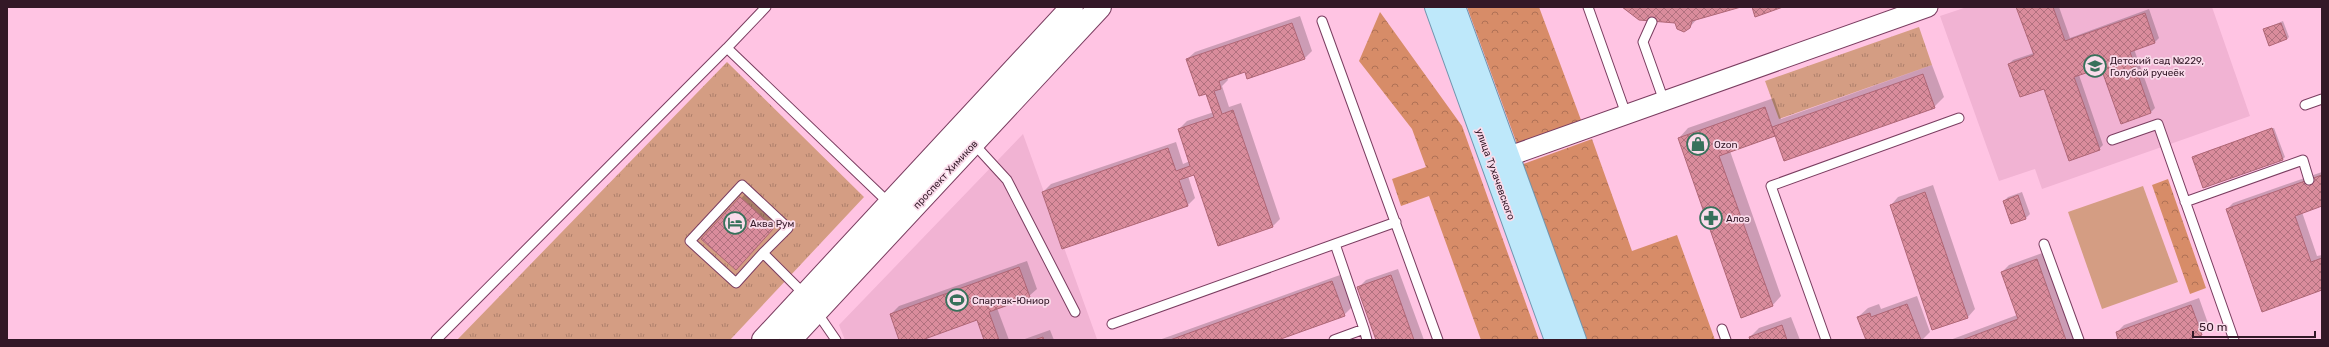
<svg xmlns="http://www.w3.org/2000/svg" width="2329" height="347" font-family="Rubik,sans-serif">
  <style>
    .built { fill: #f1b3d3 }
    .grass { fill: url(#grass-tufts) }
    .forest { fill: url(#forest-crowns) }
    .pitch { fill: #d49d83 }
    .shadow { fill: #0003 }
    .building { fill: url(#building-cross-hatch); stroke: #af6676 }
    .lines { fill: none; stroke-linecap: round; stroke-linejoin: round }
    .service-casing { stroke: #7a3d60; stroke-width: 11 }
    .minor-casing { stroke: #7a3d60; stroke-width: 21 }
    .secondary-casing { stroke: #7a3d60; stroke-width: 24 }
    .primary-casing { stroke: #7195ae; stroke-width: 24 }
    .service { stroke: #fff; stroke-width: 9 }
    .minor { stroke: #fff; stroke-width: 19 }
    .secondary { stroke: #fff; stroke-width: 22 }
    .primary { stroke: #bee8fa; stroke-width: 22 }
    .labels { text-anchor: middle; stroke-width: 3.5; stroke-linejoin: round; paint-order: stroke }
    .poi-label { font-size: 10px; fill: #331827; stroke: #fadceb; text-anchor: start }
    .street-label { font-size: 10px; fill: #331827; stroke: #fadceb }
  </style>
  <defs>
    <pattern id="grass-tufts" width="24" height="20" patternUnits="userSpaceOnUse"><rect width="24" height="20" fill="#d49d83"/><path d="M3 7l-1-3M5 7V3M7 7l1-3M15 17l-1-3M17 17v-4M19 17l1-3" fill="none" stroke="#ad7f6b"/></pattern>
    <pattern id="forest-crowns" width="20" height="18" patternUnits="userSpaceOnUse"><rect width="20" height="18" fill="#d78c68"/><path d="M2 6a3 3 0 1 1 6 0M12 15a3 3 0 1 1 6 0" fill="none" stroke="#af7156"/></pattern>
    <pattern id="building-cross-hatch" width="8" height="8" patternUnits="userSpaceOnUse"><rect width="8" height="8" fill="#da8c9c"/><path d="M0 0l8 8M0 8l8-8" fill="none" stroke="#b1717f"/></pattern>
  </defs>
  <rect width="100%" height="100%" fill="#ffc4e3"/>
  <path class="built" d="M1967 7H2212L2250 116 2042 189 2035 169 1999 181 1940 16Z
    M1023 134 1097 339 845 340 839 325Z"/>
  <path class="grass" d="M1919 27 1932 65 1779 119 1765 81Z
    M727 62 864 197 730 340H457Z"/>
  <path class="forest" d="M1467 7H1539L1581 120 1517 144Z
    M1380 12 1462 126 1539 340H1481L1429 196 1401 206 1392 179 1426 167 1412 129 1359 61Z
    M1592 139 1632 251 1677 235 1715 340H1585L1523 164Z
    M2168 179 2206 288 2190 294 2152 185Z"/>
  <path class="pitch" d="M2143 186 2178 282 2102 309 2068 212Z"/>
  <path class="shadow" d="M1624 7H1736L1698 18 1687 30 1676 23Z
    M2018 7H2059L2070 38 2149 9 2159 38 2155 42 2134 49 2155 108 2151 112 2102 67 2079 75 2103 145 2099 149 2044 87 2009 64 2013 60 2034 53Z
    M1300 16 1312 51 1304 59 1245 71 1227 77 1228 80 1222 86 1229 107 1241 103 1280 219 1273 226 1219 245 1194 174 1188 176 1195 198 1188 205 1043 192 1051 184 1176 142 1183 164 1190 161 1179 129 1187 121 1214 112 1207 92 1187 59 1195 52Z
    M2283 21 2289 37 2287 39 2264 29Z
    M1932 65 1944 97 1934 107 1775 135 1730 151 1781 296 1772 306 1679 138 1688 128 1774 98 1781 119Z
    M2274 128 2285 157 2283 159 2203 187 2193 157 2194 156Z
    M2322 172V205L2302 212 2317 256 2322 255V290L2227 209 2233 203Z
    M1933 185 1975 309 1968 317 1933 329 1891 205 1898 197Z
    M747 192 779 221 742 263 703 239Z
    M2022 192 2030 214 2026 218 2012 223 2004 201 2008 197Z
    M2045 252 2076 340H1950L2017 315 2002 272 2009 265Z
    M1027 261 1037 289 1029 296 997 308 1009 340H985L977 319 919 340H900L891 314 899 306Z
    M1398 269 1424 340H1377L1358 288 1366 280Z
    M1340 275 1352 307 1344 315 1275 340H1159Z
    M1917 296 1930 332 1922 340H1867L1858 317 1868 308 1879 304 1881 309Z
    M2199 298 2209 326 2201 334 2183 340H2120L2117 332 2124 325Z
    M1791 317 1800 340H1751L1750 337 1759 328Z
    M1050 330 1054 340H1022Z"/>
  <path class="building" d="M1622 7H1741L1692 21 1690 28 1684 32 1677 29 1675 23 1639 20Z
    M1752 7H1783L1755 17Z
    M2016 7H2053L2065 41 2145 13 2155 43 2130 52 2151 113 2121 124 2101 68 2074 77 2100 150 2069 161 2044 89 2020 97 2008 64 2034 55Z
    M1292 23 1305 59 1247 79 1245 72 1219 81 1221 89 1214 91 1222 114 1233 110 1273 227 1218 246 1194 175 1179 180 1188 206 1062 249 1042 192 1168 148 1176 171 1190 166 1178 129 1214 117 1206 94 1199 96 1186 59Z
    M2281 23 2287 39 2269 46 2263 29Z
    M1923 74 1935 108 1784 161 1772 127Z
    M1765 107 1775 136 1719 156 1773 306 1741 318 1678 138Z
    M2272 128 2283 160 2203 188 2192 157Z
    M2322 175V206L2295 216 2311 262 2322 258V290L2262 312 2226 209Z
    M1925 192 1968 318 1932 330 1890 205Z
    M2018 195 2026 219 2011 224 2003 201Z
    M740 197 774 228 736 270 701 239Z
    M2037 259 2066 340H1962L2018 319 2001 272Z
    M1019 267 1030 297 989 312 999 340H984L977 320 922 340H899L890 314Z
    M1391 275 1414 340H1376L1357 287Z
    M1332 281 1345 316 1278 340H1170Z
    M1907 304 1921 340H1866L1857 317 1870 313 1871 317Z
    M2191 305 2202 335 2187 340H2118L2116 332Z
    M1782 325 1787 340H1750L1749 337Z
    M1043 337 1044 340H1034Z"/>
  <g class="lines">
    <g class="service-casing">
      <path id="service" d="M766 7 727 48 890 204
        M1588 7 1626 114
        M1322 21 1438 340
        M1652 22 1643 42 1664 101
        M2305 105 2322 99
        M2112 140 2158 124 2234 340
        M974 144 1007 180 1075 312
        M2185 202 2303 160 2309 180
        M1335 244 1364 329
        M2044 244 2079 340
        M763 253 736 283 690 241 742 185 788 228 763 253 805 295
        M816 311 836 340
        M1112 324 1396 222
        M1722 329 1726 340
        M436 340 727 48
        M1334 340 1364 329 1367 340
        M1826 340 1771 186 1959 118"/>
    </g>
    <g class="minor-casing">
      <path id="minor" d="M1507 157 1928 7"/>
    </g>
    <g class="secondary-casing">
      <path id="secondary" d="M763 340 1072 7
        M790 340 1100 7"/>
    </g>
    <g class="primary-casing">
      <path id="primary" d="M1436 7 1556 340
        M1454 7 1575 340"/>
    </g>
    <use href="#service" class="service"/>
    <use href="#minor" class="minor"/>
    <use href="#secondary" class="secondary"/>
    <use href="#primary" class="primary"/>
  </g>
  <defs>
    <g id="school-ring" transform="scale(1.15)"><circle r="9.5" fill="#fadceb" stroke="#37715b" stroke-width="1.5"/><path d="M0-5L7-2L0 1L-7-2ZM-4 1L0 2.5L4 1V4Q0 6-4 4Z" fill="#37715b"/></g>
    <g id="shop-ring" transform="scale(1.15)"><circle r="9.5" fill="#fadceb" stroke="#37715b" stroke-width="1.5"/><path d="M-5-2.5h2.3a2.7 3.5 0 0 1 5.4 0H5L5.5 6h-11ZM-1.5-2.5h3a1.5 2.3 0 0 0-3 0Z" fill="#37715b"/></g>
    <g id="pharmacy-ring" transform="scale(1.15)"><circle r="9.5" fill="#fadceb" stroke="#37715b" stroke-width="1.5"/><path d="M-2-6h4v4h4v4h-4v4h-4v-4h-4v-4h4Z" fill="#37715b"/></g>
    <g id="hotel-ring" transform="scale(1.15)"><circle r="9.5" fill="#fadceb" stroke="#37715b" stroke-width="1.5"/><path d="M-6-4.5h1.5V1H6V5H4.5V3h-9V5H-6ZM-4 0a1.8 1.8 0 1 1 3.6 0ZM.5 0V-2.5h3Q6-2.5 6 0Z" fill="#37715b"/></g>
    <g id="stadium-ring" transform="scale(1.15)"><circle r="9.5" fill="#fadceb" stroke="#37715b" stroke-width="1.5"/><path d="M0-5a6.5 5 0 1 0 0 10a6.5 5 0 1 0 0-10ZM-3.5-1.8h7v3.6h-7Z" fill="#37715b"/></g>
  </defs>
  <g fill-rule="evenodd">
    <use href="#school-ring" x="2095" y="66"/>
    <use href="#shop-ring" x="1698" y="144"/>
    <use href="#pharmacy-ring" x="1711" y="218"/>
    <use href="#hotel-ring" x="735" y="223"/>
    <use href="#stadium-ring" x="957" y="300"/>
  </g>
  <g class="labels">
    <g class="poi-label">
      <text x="2110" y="64">Детский сад №229,<tspan x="2110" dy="12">Голубой ручеёк</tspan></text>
      <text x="1714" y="148">Ozon</text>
      <text x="1726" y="222">Алоэ</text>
      <text x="750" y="227">Аква Рум</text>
      <text x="972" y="304">Спартак-Юниор</text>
    </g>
    <g class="street-label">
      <text transform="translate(945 174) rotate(-47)" y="4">проспект Химиков</text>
      <text transform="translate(1496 174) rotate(70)" y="4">улица Тухачевского</text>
    </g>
  </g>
  <rect width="2329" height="347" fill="none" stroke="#331827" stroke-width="16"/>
  <path d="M2193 331v6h122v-6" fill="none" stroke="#331827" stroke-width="2"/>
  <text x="2199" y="331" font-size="12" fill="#331827" stroke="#fadceb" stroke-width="3" paint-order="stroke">50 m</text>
</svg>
